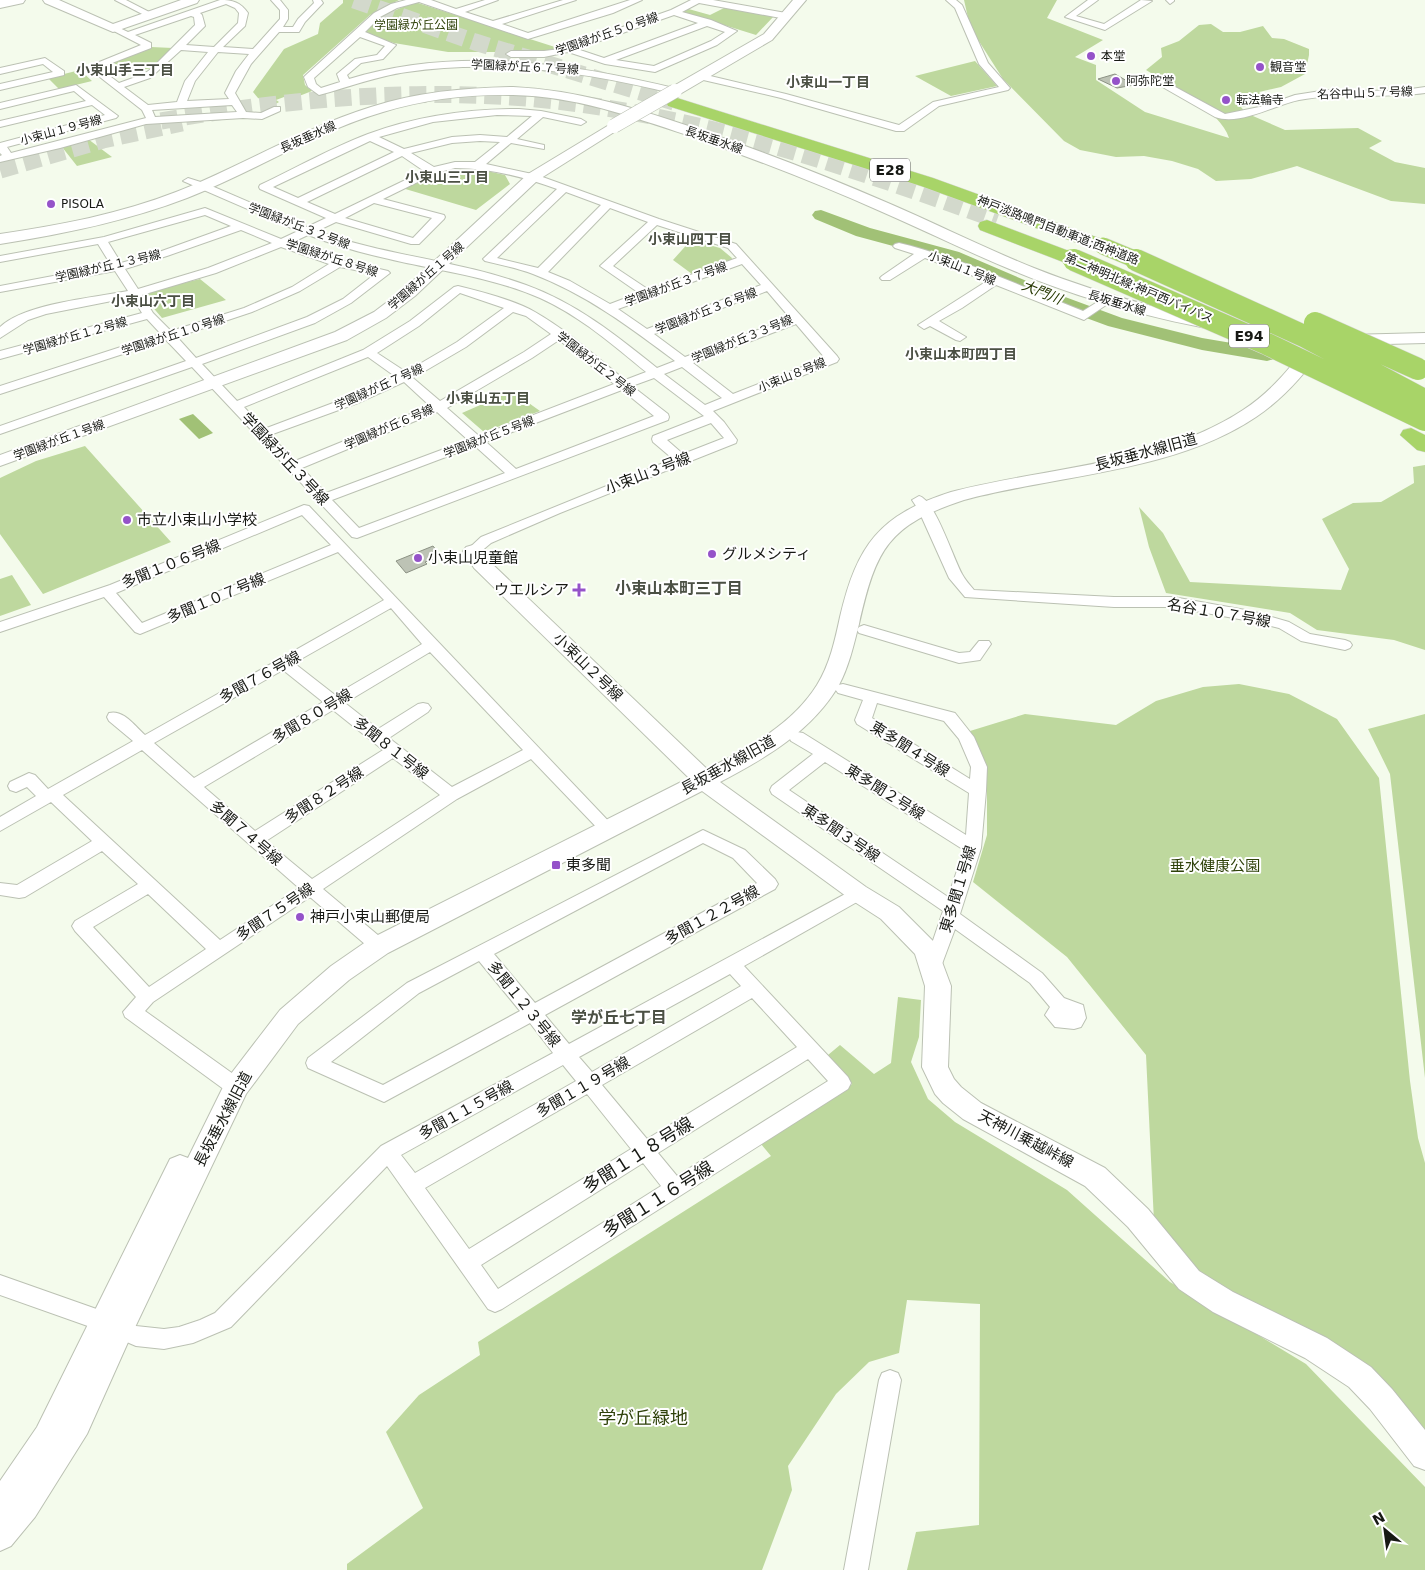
<svg xmlns="http://www.w3.org/2000/svg" width="1425" height="1570" font-family="'DejaVu Sans','Noto Sans JP',sans-serif">
  <style>
    .green { fill: #bed89e }
    .water { fill: #a1c176 }
    .lines { fill: none; stroke-linecap: round; stroke-linejoin: round }
    .river { fill: #a1c176; fill-rule: evenodd }
    .building { fill: #bdc3b5; stroke: #8c9284 }
    .highway-tunnel { stroke: #d3d9cc; stroke-width: 17; stroke-dasharray: 17 8; stroke-linecap: butt }
    .street-casing { stroke: #bbc1b3; stroke-width: 2 }
    .secondary-casing { stroke: #bbc1b3; stroke-width: 2 }
    .highway-casing { stroke: #dadad9; stroke-width: 1 }
    .street { fill: #fff; fill-rule: evenodd }
    .secondary { fill: #fff; fill-rule: evenodd }
    .highway { fill: #a8d468; fill-rule: evenodd }
    .secondary-bridge-casing { stroke: #bbc1b3; stroke-width: 15; stroke-linecap: butt }
    .highway-bridge-far1-casing { stroke: #dadad9; stroke-width: 18; stroke-linecap: butt }
    .highway-bridge-casing { stroke: #dadad9; stroke-width: 23; stroke-linecap: butt }
    .secondary-bridge { stroke: #fff; stroke-width: 14 }
    .highway-bridge-far1 { stroke: #a8d468; stroke-width: 17 }
    .highway-bridge { stroke: #a8d468; stroke-width: 22 }
    .poi-dot { fill: #9553c9; stroke: #fff; stroke-width: 2 }
    .labels { text-anchor: middle; stroke-width: 4; stroke-linejoin: round; paint-order: stroke }
    .far-park-label { font-size: 12px; fill: #2f420a; stroke: #fff }
    .far-street-label { font-size: 12px; fill: #171914; stroke: #fff }
    .far-poi-label { font-size: 12px; fill: #171914; stroke: #fff; text-anchor: start }
    .far-neighbourhood-label { font-size: 14px; font-weight: bold; fill: #4b5044; stroke: #fff }
    .shield { fill: #fff; stroke: #5d5e5a; stroke-width: 1 }
    .shield-label { font-size: 14px; font-weight: bold; fill: #171914 }
    .far-water-label { font-size: 14px; font-style: italic; fill: #263800; stroke: #fff }
    .street-label { font-size: 15px; fill: #171914; stroke: #fff }
    .poi-label { font-size: 15px; fill: #171914; stroke: #fff; text-anchor: start }
    .park-label { font-size: 15px; fill: #2f420a; stroke: #fff }
    .neighbourhood-label { font-size: 16px; font-weight: bold; fill: #4b5044; stroke: #fff }
    .near-street-label { font-size: 18px; fill: #171914; stroke: #fff }
    .near-park-label { font-size: 18px; fill: #2f420a; stroke: #fff }
  </style>
  <rect width="100%" height="100%" fill="#f4fbec"/>
  <path class="green" d="M343 0H399L370 15 303 75 305 85 312 91 294 98 284 97 276 100 279 102 274 105 258 98 253 92 284 49 318 34 320 23 343 3Z
    M964 0H1057L1047 18 1103 40 1075 57 1096 65V80L1145 112 1229 138C1220 110 1171 86 1146 70L1162 57 1161 48 1179 41 1199 25 1211 24 1223 32H1240L1263 26 1272 38 1284 39 1309 49V55L1305 74 1281 87 1259 92 1270 102 1241 107 1246 113 1285 130 1358 128 1382 141 1369 148 1395 162 1425 168V204L1391 201 1297 166 1251 179 1216 181 1198 169 1172 161 1144 156 1116 157 1080 150 1064 141 1003 79 975 35 969 22Z
    M415 2 558 48 539 52H448L394 43 363 33 379 17Z
    M726 7 774 16 756 35 679 11 685 8 710 15Z
    M151 47 173 48 153 68 126 72 113 62Z
    M975 61 997 86 951 96 915 76Z
    M80 70 92 81 59 89 48 78Z
    M88 139 112 157 77 166 62 147Z
    M459 169H478L505 175 510 184 476 210 402 188 428 176Z
    M691 240 720 248 732 258 731 261 692 274 673 260Z
    M200 279 226 300 162 318 144 297 150 291Z
    M512 391 540 411 484 432 462 413Z
    M85 446 171 542 43 594 0 534V478L36 461Z
    M1425 465V650L1394 640 1317 630 1290 613 1166 593 1149 547 1139 507 1163 533 1190 582 1341 590 1349 569 1322 519 1353 503 1381 502 1414 483 1413 467Z
    M12 575 31 605 0 616V579Z
    M1239 684 1289 694 1337 719 1379 778 1410 1081 1418 1138 1425 1163V1437L1214 1288 1154 1222 1146 1055 1067 957 973 882 987 835V769L970 731 1025 714 1116 725 1156 701 1203 687Z
    M1425 714V1078L1390 774 1368 729Z
    M898 997 921 1000 919 1037 911 1062 928 1099 955 1122 1067 1190 1170 1282 1306 1364 1425 1487V1570H907L916 1532 979 1525 980 1304 907 1300 899 1353 869 1362 836 1394 788 1466 792 1490 762 1570H347V1564L423 1508 386 1432 419 1395 480 1355 478 1342 771 1156 761 1144 852 1084 828 1055 840 1045 874 1074 891 1063Z"/>
  <path class="water" d="M193 414 213 433 199 439 179 419Z"/>
  <g class="lines">
    <path class="river" d="M821 210 870 228 959 252 1057 294 1122 318 1202 338 1267 349 1274 351 1277 355 1274 359 1267 361 1202 350 1108 326 1043 302 945 260 856 236 815 219 812 215 815 211Z"/>
  </g>
  <path class="building" d="M1115 74 1134 85 1117 88 1098 79Z
    M433 546 441 556 425 562 427 564 406 573 396 561Z"/>
  <g class="lines">
    <path class="highway-tunnel" d="M354 0 475 42 674 102
      M161 121C277 101 394 89 511 97 679 108 840 164 997 220
      M0 170 103 140 182 123"/>
    <g class="street-casing">
      <path id="street" d="M115 0H126L155 15 154 17H148Z
        M220 0C233 0 240 2 248 13L245 26 223 47 253 49 280 19V10L271 0H280L288 10V19L283 27H293L298 19 314 3 313 0H321L323 3 305 22 299 32H279L251 64 235 93 246 112 261 113 274 107H280V111L262 119 243 118 146 124 60 148 0 162V156L2 155 0 153V143L105 115 92 105 0 127V121L86 101 74 91 0 109V103L76 85 118 116 116 118 7 147 11 153 146 118 142 110 87 67 141 45 108 28 113 25 128 32ZM226 4 235 8 239 13 238 23 214 47 186 45 205 26 202 15 200 13ZM191 16 194 17 195 25 151 69 144 74 119 83 99 68 151 48V43L135 35ZM181 50 208 52 185 81 177 102 148 105 124 87 150 78ZM218 52 249 54 236 71 225 93 229 99 187 101 195 81ZM232 105 237 112 155 117 152 110Z
        M406 0H431L456 9 485 0H498L465 12 493 21 563 0H576L502 24 528 33 630 0H642L613 13 528 39 419 2 397 8 380 17 365 32 396 45 383 59 361 63 347 75 349 79C456 46 572 63 678 89L680 91 675 94C587 72 498 59 407 72 377 76 349 87 319 95L308 87 304 77 306 75 374 13 391 4ZM360 37 385 46 377 55 355 59 337 74 340 82 321 88 316 84 314 78Z
        M691 0H713L786 13 790 16 786 19 699 3 682 12 711 20 737 31 717 45 655 72 605 64 568 52 544 57H511L506 54 511 51H544L560 49 671 10ZM674 15 698 23 604 58 577 49ZM707 26 725 32 711 41 654 66 616 60Z
        M946 0H956L962 5 988 63 1010 88 1008 90 939 106 904 131H896L781 98 699 79 697 77 702 74 786 94 899 125 933 102 999 87 979 64 955 8Z
        M1088 0H1098L1076 16 1104 24 1141 0 1152 1 1105 30 1065 17Z
        M1166 0H1174V1L1170 4Z
        M45 58 64 71V75L0 90V84L53 72 43 64 0 74V68Z
        M1155 76 1225 114 1264 106 1295 95 1327 90 1397 91 1425 87V93C1383 99 1341 92 1299 100 1274 105 1240 126 1215 117L1152 81V77Z
        M519 109 541 111 581 119 586 122 581 125 543 117 517 139 544 145V149L511 143 486 164 537 175 659 219 736 244 837 356 839 359 837 362 713 411 724 422 737 440 736 443 560 513 491 543 478 554H468L466 551 481 537 673 459 653 442 652 439 653 436 704 416 654 378 632 386 668 414 669 417 668 420 357 538 352 537 192 367 0 434V426L186 361 166 340 0 394V386L161 334 147 319 0 359V351L142 313 132 297 46 314 28 320 0 338V327C26 303 93 298 128 291L115 271 0 292V286L111 265 98 244 0 262V256L104 237 205 208 281 239 298 231 183 181 188 178 207 184 307 227 326 218 260 189 259 187 260 185C296 168 331 148 368 134 417 116 467 109 519 109ZM497 115 532 116 507 137 480 135 452 137 404 149 379 137 433 122ZM370 141 394 152 298 198 273 187ZM480 141 500 142 475 162H455L434 167 411 153 452 143ZM402 156 424 171 335 214 307 202ZM455 168C490 168 524 177 557 189L483 259 485 261C501 265 518 268 533 274 586 294 631 328 675 361L657 368C616 335 576 303 526 285 458 260 385 256 317 231L336 222 411 244H419L444 219 445 217 444 215 383 199 436 173ZM566 192 601 205 538 268 497 258ZM374 203 432 218 413 238 345 218ZM610 208 648 222 600 266 639 293 610 304 570 281 548 272ZM205 215 231 226 159 252 121 263 108 242ZM657 225 728 248 737 258 649 290 613 266ZM241 230 272 243 208 268 138 289 125 269 167 256ZM308 235C334 245 361 253 389 259 439 271 492 277 540 298 580 316 613 345 646 372L625 380C596 357 567 330 535 312 514 300 482 292 458 286L454 287 410 321 363 350 237 401 202 364 315 323 351 303 390 273 388 271 341 260 291 243ZM281 247 329 264 292 287 244 308 171 331 153 313 142 295 216 273ZM742 264 761 285 647 329 618 309ZM340 267 375 274 343 299 307 317 196 358 177 337 252 312 300 291ZM767 291 790 318 685 357 654 334ZM460 293 504 308 457 342 406 372 377 353 419 326ZM513 312 526 316 551 334 524 352 440 401 413 378 466 347ZM796 324 825 358 733 394 693 363ZM559 340 614 384 479 436 447 408 532 358ZM368 357 396 377 349 397 264 429 244 407ZM682 367 722 398 705 405 664 374ZM404 382 430 406 295 461 270 435 358 403ZM622 390 654 416 516 469 486 442ZM437 412 468 440 326 493 302 468ZM711 423 724 438 683 454 667 440ZM475 446 505 473 359 528 332 500Z
        M899 243C962 258 1022 287 1083 311L1102 299H1110L1112 301 1084 320 996 285 962 308 939 321 966 337 960 341 956 340 930 326 924 329 918 325 987 281 925 258 890 280H882L880 278 882 276 914 254 895 248 893 246 895 244Z
        M919 496C935 500 953 558 962 574 965 580 970 585 974 590L1114 597H1173L1251 611 1289 622 1310 634 1345 640 1350 642 1352 645 1350 648 1345 650 1301 641 1279 628 1250 621 1173 607H1114L965 597 949 578 918 509 912 500Z
        M304 505 309 506 616 829 614 833 608 835 602 833 531 759 457 799 323 889 385 941 388 946 385 951 379 953 373 951 310 897 153 1002 145 1011 243 1081 246 1087 243 1093 236 1095 229 1093 125 1017 123 1012 136 997 75 931 72 926 75 921 138 884 102 851 25 897 19 898 0 895V883L17 885 92 841 51 802 0 831V817L36 796 27 787 16 792 10 790 8 786 10 782 29 773 35 775 48 789 133 741 109 721 107 717 109 713C123 709 135 726 145 735L384 600 338 552 140 634 135 632 104 597 0 632V622L110 585ZM302 515 331 545 142 623 116 593ZM391 608 422 644 335 695 294 663ZM430 652 523 750 452 787 389 738 428 712 431 708 428 704 423 703 418 704 378 729 345 703ZM283 670 323 702 194 778 154 743ZM333 710 383 750 255 831 204 787ZM142 750 299 888 220 940 63 795ZM393 758 440 795 312 879 266 841ZM148 894 206 949 149 987 93 927Z
        M864 625 959 653 970 652 979 641H989L991 644 980 660 959 663 859 633 857 630 859 627Z
        M843 684 955 713 974 737 987 767 986 791 981 848 960 914 1042 973 1064 998 1083 1005 1086 1018 1081 1027 1074 1029 1055 1027 1045 1015 1050 1007 1030 983 955 929 939 972 933 974 927 972 924 967 943 911 772 794 770 790 772 786 813 754 791 741 789 737 791 733 797 732 803 733 966 835 969 793 857 724 855 720 863 700 838 693 835 689 838 685ZM877 703 944 721 959 739 971 767 970 779 872 718ZM825 762 964 850 948 897 789 790Z
        M703 830 745 850 775 879 778 884 775 889 545 1015 569 1044 858 887 864 888 867 893 864 898 744 966 848 1077 851 1083 848 1089 502 1309 495 1312 488 1309 387 1166 231 1327 193 1343 164 1349 136 1346 99 1330 0 1295V1275L105 1312 136 1326 164 1329 179 1327 200 1320 215 1313 381 1146 553 1053 530 1023 384 1102 308 1068 306 1063 308 1058 407 983ZM703 843 733 858 757 883 535 1003 494 954ZM479 961 520 1011 383 1085 331 1062 419 993ZM730 974 741 986 592 1072 579 1057ZM752 998 797 1047 647 1139 602 1085ZM808 1059 828 1081 677 1176 658 1153ZM563 1065 576 1081 415 1173 401 1155ZM587 1094 631 1149 469 1249 425 1188ZM643 1163 661 1186 498 1289 481 1265Z
        M890 1370 898 1373 901 1380 868 1570H844L879 1380 882 1373Z"/>
    </g>
    <g class="secondary-casing">
      <path id="secondary" d="M0 0H25L23 3 0 8Z
        M43 0H59L113 24 181 0H199L197 3 113 32 45 3Z
        M793 0H806L772 40 680 94H670L668 91 670 88 764 34Z
        M513 87C578 90 639 109 700 130 764 152 826 176 888 203 937 224 984 248 1034 268 1122 303 1212 323 1306 333L1312 334 1314 338 1312 342 1306 343C1207 332 1111 311 1019 273 972 254 926 231 880 211 817 183 752 158 687 135 630 116 574 96 513 95 470 94 425 99 383 112 315 132 254 172 187 198 127 221 64 234 0 244V234C60 225 120 214 176 192 242 166 303 128 371 107 417 92 465 88 513 87Z
        M614 122 619 123 621 126 619 129 538 180 415 296 386 318 347 340 0 466V455L335 332 374 312 403 290 528 174Z
        M1425 333V343L1348 345 1342 344 1340 340 1342 336 1348 335Z
        M1316 341 1322 342 1324 346C1306 373 1284 398 1256 417 1175 472 1057 475 964 500 888 525 876 549 859 624 854 644 849 666 839 685 812 731 766 758 720 782L866 887 899 907 935 943 951 986 948 1067 954 1079 961 1087 981 1103 1105 1168 1148 1209 1199 1271 1233 1292 1327 1338 1371 1367 1392 1389 1425 1430V1470L1414 1466 1370 1409 1349 1387 1305 1358 1213 1312 1179 1289 1128 1227 1085 1186 963 1119 943 1103 935 1094 922 1067 925 986 915 954 881 919 850 899 702 791 388 953 349 980 298 1024 246 1094 129 1340 87 1434 35 1517 11 1546 0 1551V1481L37 1427 170 1159 180 1155 188 1158 227 1079 280 1010 331 966 370 939 689 778 474 568 463 551 466 547 473 545 480 547 488 560 707 769C747 749 793 724 817 685 830 664 835 640 840 617 857 545 879 515 951 492 1045 467 1160 465 1243 410 1271 392 1290 368 1310 342Z"/>
    </g>
    <g class="highway-casing">
      <path id="highway" d="M674 97 933 178 1110 242 1112 246 1110 250 1103 252 1096 250 921 186 668 106 666 102 668 98Z
        M987 220 1077 254 1080 258 1077 262 1070 264 1063 262 980 230 978 226 980 222Z
        M1411 428 1425 435V452L1417 450 1400 435 1403 430Z"/>
    </g>
    <use href="#street" class="street"/>
    <use href="#secondary" class="secondary"/>
    <use href="#highway" class="highway"/>
    <g class="secondary-bridge-casing">
      <path id="secondary-bridge" d="M614 126 675 91"/>
    </g>
    <g class="highway-bridge-far1-casing">
      <path id="highway-bridge-far1" d="M1103 246 1139 261
        M1070 258 1077 261"/>
    </g>
    <g class="highway-bridge-casing">
      <path id="highway-bridge" d="M1074 260 1267 344 1425 420
        M1136 260 1306 337 1424 400
        M1315 323 1418 369"/>
    </g>
    <use href="#secondary-bridge" class="secondary-bridge"/>
    <use href="#highway-bridge-far1" class="highway-bridge-far1"/>
    <use href="#highway-bridge" class="highway-bridge"/>
  </g>
  <g class="poi-dot">
    <circle cx="1091" cy="56" r="5"/>
    <circle cx="1260" cy="67" r="5"/>
    <circle cx="1116" cy="81" r="5"/>
    <circle cx="1226" cy="100" r="5"/>
    <circle cx="51" cy="204" r="5"/>
    <circle cx="127" cy="520" r="5"/>
    <circle cx="712" cy="554" r="5"/>
    <circle cx="418" cy="558" r="5"/>
    <path d="M576.5 582.5h5v5h5v5h-5v5h-5v-5h-5v-5h5z"/>
    <rect x="551" y="860" width="10" height="10" rx="2.5"/>
    <circle cx="300" cy="917" r="5"/>
  </g>
  <g class="labels">
    <g class="far-park-label">
      <text x="416" y="29">学園緑が丘公園</text>
    </g>
    <g class="far-street-label">
      <text transform="translate(607 34) rotate(-19)" y="4">学園緑が丘５０号線</text>
      <text transform="translate(525 67) rotate(3)" y="4">学園緑が丘６７号線</text>
      <text transform="translate(1365 93) rotate(-2)" y="4">名谷中山５７号線</text>
      <text transform="translate(61 130) rotate(-15)" y="4">小束山１９号線</text>
      <text transform="translate(308 137) rotate(-24)" y="4">長坂垂水線</text>
      <text transform="translate(714 140) rotate(19)" y="4">長坂垂水線</text>
      <text transform="translate(299 226) rotate(21)" y="4">学園緑が丘３２号線</text>
      <text transform="translate(1058 230) rotate(21)" y="4">神戸淡路鳴門自動車道;西神道路</text>
      <text transform="translate(332 258) rotate(18)" y="4">学園緑が丘８号線</text>
      <text transform="translate(108 266) rotate(-13)" y="4">学園緑が丘１３号線</text>
      <text transform="translate(962 268) rotate(22)" y="4">小束山１号線</text>
      <text transform="translate(426 276) rotate(-41)" y="4">学園緑が丘１号線</text>
      <text transform="translate(676 284) rotate(-20)" y="4">学園緑が丘３７号線</text>
      <text transform="translate(1139 288) rotate(23)" y="4">第二神明北線;神戸西バイパス</text>
      <text transform="translate(1117 303) rotate(17)" y="4">長坂垂水線</text>
      <text transform="translate(706 311) rotate(-21)" y="4">学園緑が丘３６号線</text>
      <text transform="translate(173 335) rotate(-18)" y="4">学園緑が丘１０号線</text>
      <text transform="translate(75 336) rotate(-16)" y="4">学園緑が丘１２号線</text>
      <text transform="translate(742 339) rotate(-22)" y="4">学園緑が丘３３号線</text>
      <text transform="translate(596 364) rotate(38)" y="4">学園緑が丘２号線</text>
      <text transform="translate(792 375) rotate(-22)" y="4">小束山８号線</text>
      <text transform="translate(379 387) rotate(-24)" y="4">学園緑が丘７号線</text>
      <text transform="translate(389 427) rotate(-23)" y="4">学園緑が丘６号線</text>
      <text transform="translate(489 437) rotate(-21)" y="4">学園緑が丘５号線</text>
      <text transform="translate(59 440) rotate(-20)" y="4">学園緑が丘１号線</text>
    </g>
    <g class="far-poi-label">
      <text x="1101" y="60">本堂</text>
      <text x="1270" y="71">観音堂</text>
      <text x="1126" y="85">阿弥陀堂</text>
      <text x="1236" y="104">転法輪寺</text>
      <text x="61" y="208">PISOLA</text>
    </g>
    <g class="far-neighbourhood-label">
      <text x="125" y="75">小束山手三丁目</text>
      <text x="828" y="87">小束山一丁目</text>
      <text x="447" y="182">小束山三丁目</text>
      <text x="690" y="244">小束山四丁目</text>
      <text x="153" y="306">小束山六丁目</text>
      <text x="961" y="359">小束山本町四丁目</text>
      <text x="488" y="403">小束山五丁目</text>
    </g>
    <g class="shield">
      <rect x="870" y="158.5" width="40" height="23" rx="4"/>
      <rect x="1229" y="324.5" width="40" height="23" rx="4"/>
    </g>
    <g class="shield-label">
      <text x="890" y="175">E28</text>
      <text x="1249" y="341">E94</text>
    </g>
    <g class="far-water-label">
      <text transform="translate(1042 292) rotate(22)" y="5">大門川</text>
    </g>
    <g class="street-label">
      <text transform="translate(1146 452) rotate(-15)" y="5">長坂垂水線旧道</text>
      <text transform="translate(285 459) rotate(47)" y="5">学園緑が丘３号線</text>
      <text transform="translate(648 473) rotate(-21)" y="5">小束山３号線</text>
      <text transform="translate(171 564) rotate(-22)" y="5">多聞１０６号線</text>
      <text transform="translate(216 598) rotate(-23)" y="5">多聞１０７号線</text>
      <text transform="translate(1219 613) rotate(10)" y="5">名谷１０７号線</text>
      <text transform="translate(588 667) rotate(44)" y="5">小束山２号線</text>
      <text transform="translate(260 677) rotate(-29)" y="5">多聞７６号線</text>
      <text transform="translate(312 716) rotate(-31)" y="5">多聞８０号線</text>
      <text transform="translate(391 748) rotate(38)" y="5">多聞８１号線</text>
      <text transform="translate(910 749) rotate(32)" y="5">東多聞４号線</text>
      <text transform="translate(728 765) rotate(-29)" y="5">長坂垂水線旧道</text>
      <text transform="translate(885 792) rotate(32)" y="5">東多聞２号線</text>
      <text transform="translate(324 795) rotate(-33)" y="5">多聞８２号線</text>
      <text transform="translate(246 833) rotate(41)" y="5">多聞７４号線</text>
      <text transform="translate(841 833) rotate(34)" y="5">東多聞３号線</text>
      <text transform="translate(958 889) rotate(-73)" y="5">東多聞１号線</text>
      <text transform="translate(275 912) rotate(-34)" y="5">多聞７５号線</text>
      <text transform="translate(712 915) rotate(-29)" y="5">多聞１２２号線</text>
      <text transform="translate(524 1004) rotate(51)" y="5">多聞１２３号線</text>
      <text transform="translate(583 1087) rotate(-30)" y="5">多聞１１９号線</text>
      <text transform="translate(466 1110) rotate(-29)" y="5">多聞１１５号線</text>
      <text transform="translate(223 1119) rotate(-62)" y="5">長坂垂水線旧道</text>
      <text transform="translate(1026 1139) rotate(28)" y="5">天神川乗越峠線</text>
    </g>
    <g class="poi-label">
      <text x="137" y="525">市立小束山小学校</text>
      <text x="722" y="559">グルメシティ</text>
      <text x="428" y="563">小束山児童館</text>
      <text x="569" y="595" text-anchor="end">ウエルシア</text>
      <text x="566" y="870">東多聞</text>
      <text x="310" y="922">神戸小束山郵便局</text>
    </g>
    <g class="park-label">
      <text x="1215" y="871">垂水健康公園</text>
    </g>
    <g class="neighbourhood-label">
      <text x="679" y="594">小束山本町三丁目</text>
      <text x="619" y="1023">学が丘七丁目</text>
    </g>
    <g class="near-street-label">
      <text transform="translate(638 1155) rotate(-32)" y="6">多聞１１８号線</text>
      <text transform="translate(658 1199) rotate(-32)" y="6">多聞１１６号線</text>
    </g>
    <g class="near-park-label">
      <text x="643" y="1424">学が丘緑地</text>
    </g>
  </g>
  <g transform="translate(1385 1530) rotate(331)" stroke="#ffffff" stroke-width="4" paint-order="stroke">
  <path d="M0-4L9 19L0 12L-9 19Z" fill="#171914"/>
  <text y="-8" font-size="14" font-weight="bold" text-anchor="middle" fill="#171914">N</text>
  </g>
</svg>
